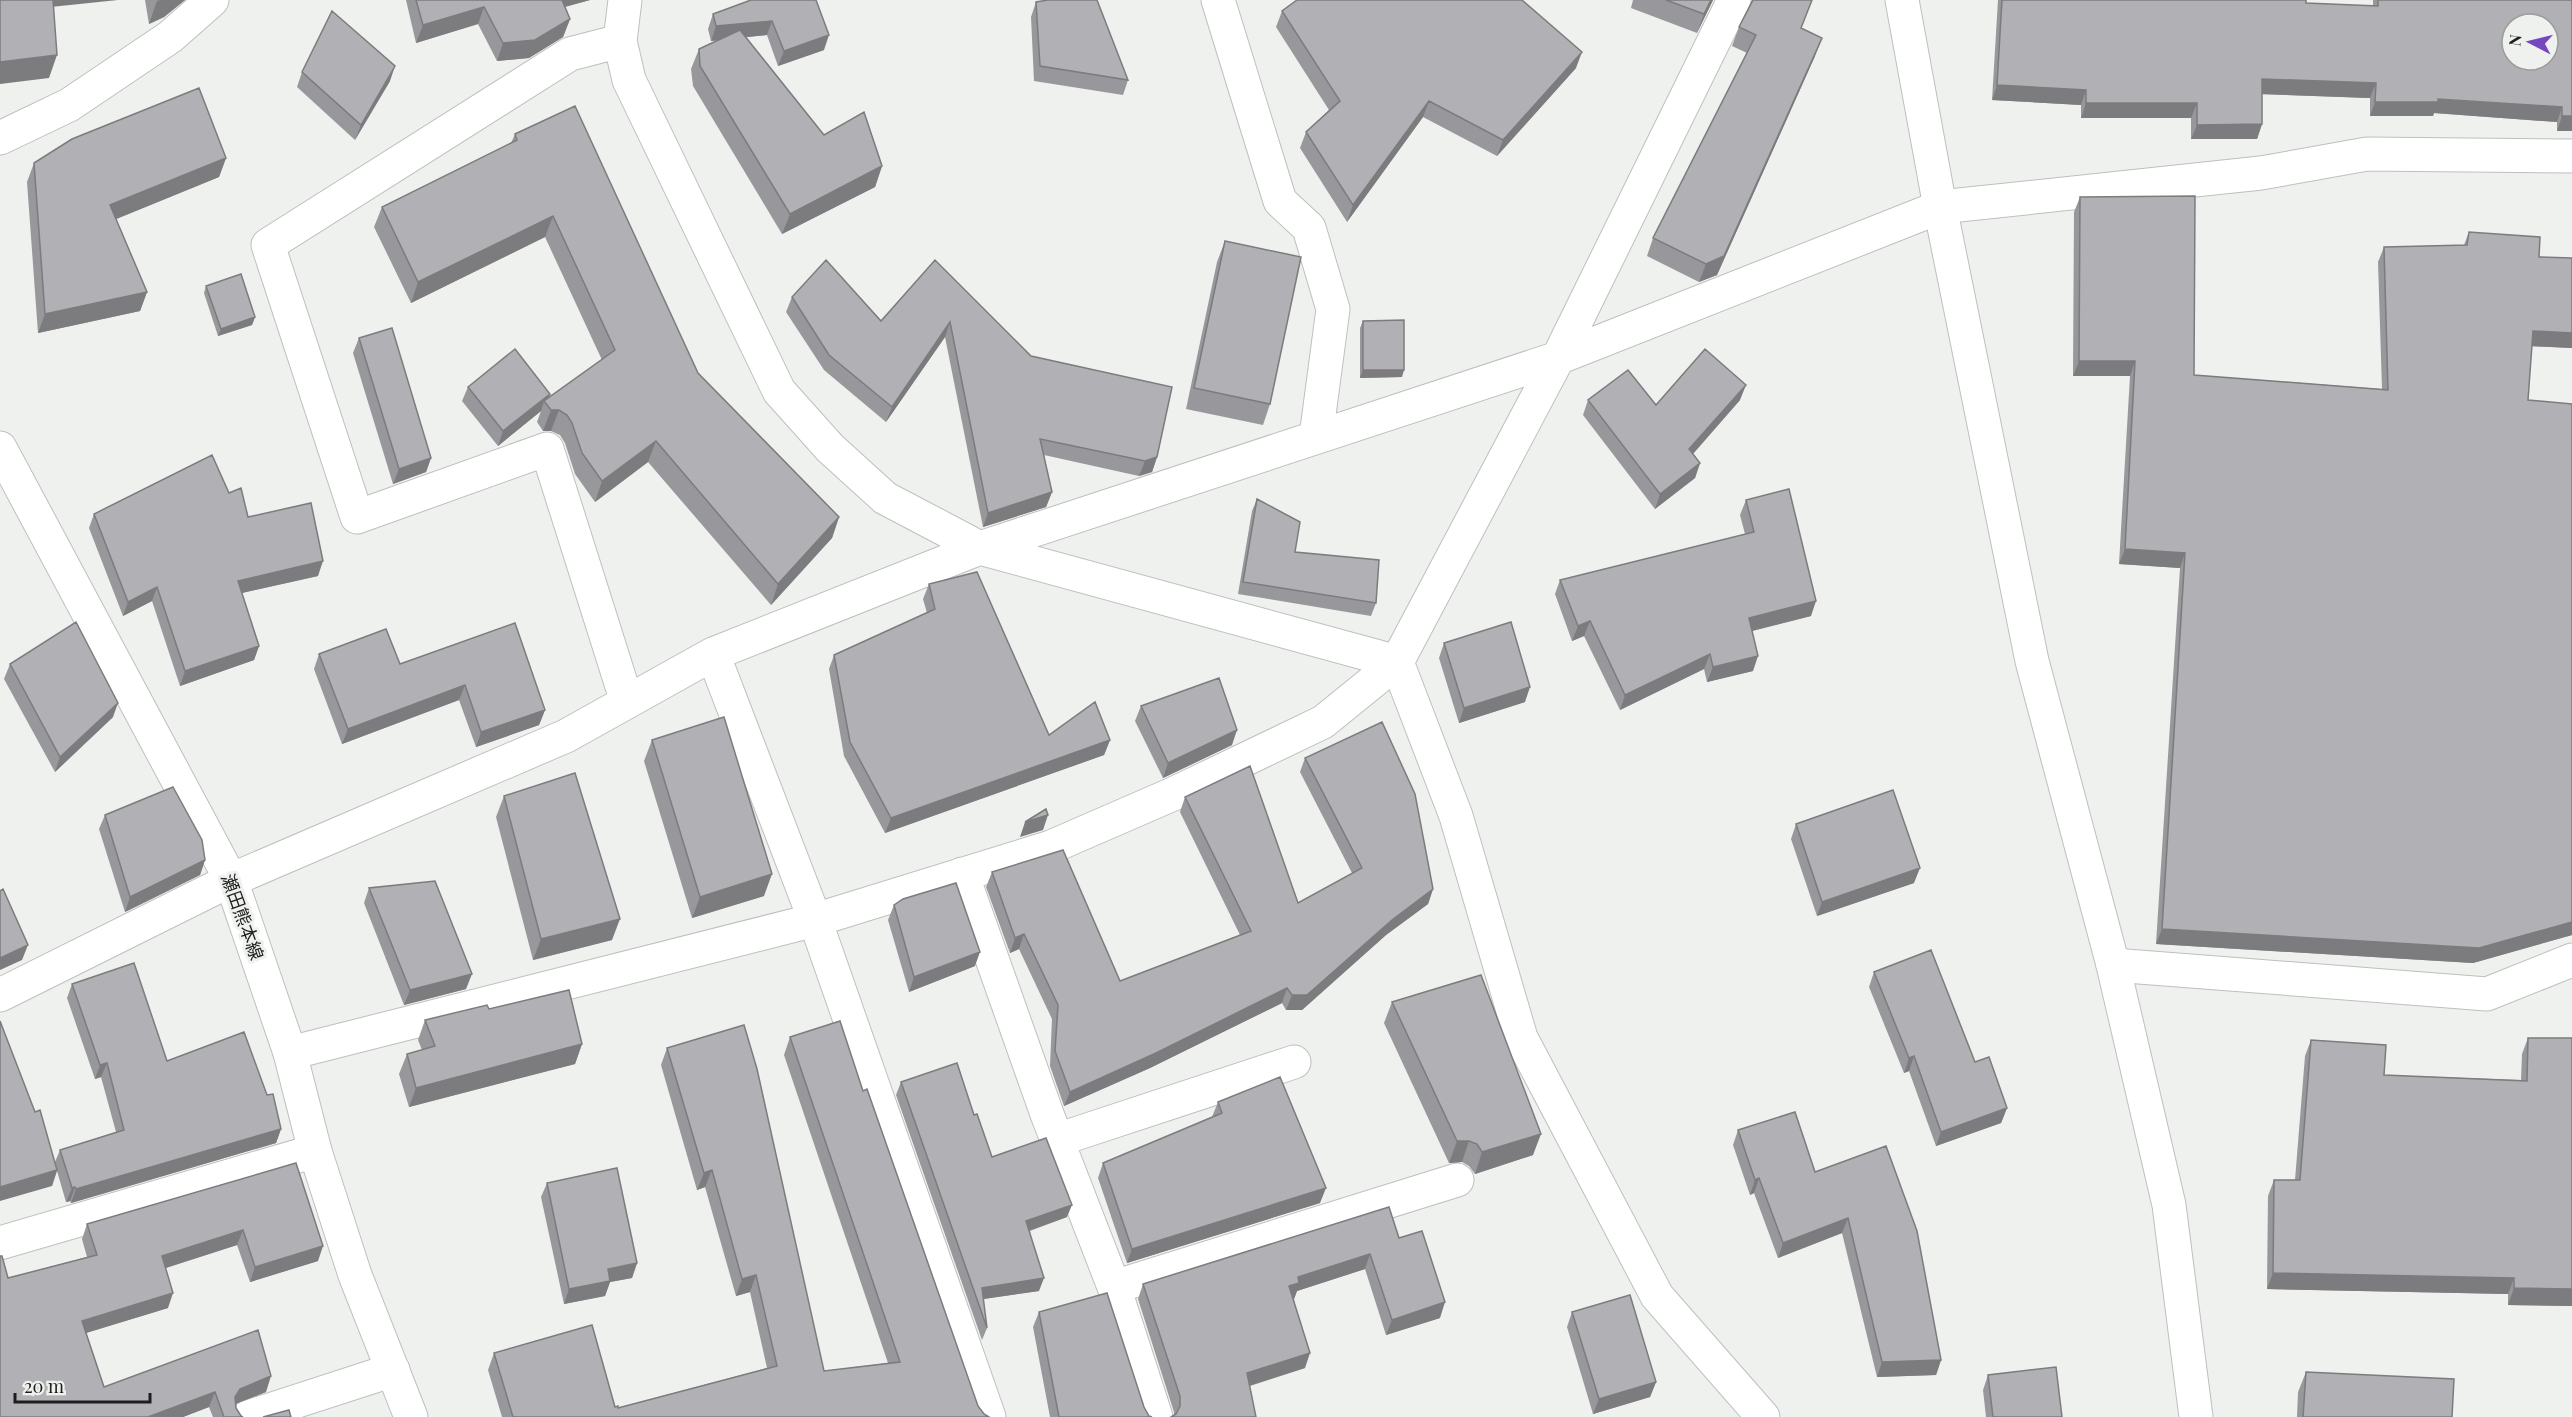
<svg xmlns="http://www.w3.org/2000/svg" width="2572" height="1417" font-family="'Playfair Display','Noto Sans JP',serif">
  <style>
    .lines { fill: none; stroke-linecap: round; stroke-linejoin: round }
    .street-casing { stroke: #bdc0bd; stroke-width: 35 }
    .secondary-casing { stroke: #bdc0bd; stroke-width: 35 }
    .street { stroke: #fff; stroke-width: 33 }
    .secondary { stroke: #fff; stroke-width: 33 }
    .wall { fill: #98979b }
    .shaded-wall { fill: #7c7b7e }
    .building { fill: #b1b0b4; stroke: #7c7b7e; stroke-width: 1.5; fill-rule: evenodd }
    .labels { text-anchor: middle; stroke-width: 6; stroke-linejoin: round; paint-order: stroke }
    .street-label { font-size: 18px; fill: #1d1e1d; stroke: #eef1ed }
  </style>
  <rect width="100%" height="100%" fill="#eef1ed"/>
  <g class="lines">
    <g class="street-casing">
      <path id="street" d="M625 0 620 41 629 80 779 391 830 448 885 498 980 548 1397 662
        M1218 0 1280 201 1309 228 1333 309 1316 437
        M620 41 570 54 268 245 357 517 547 449 627 702
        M0 138 69 105 170 37 212 0
        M713 654 815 920 989 1417
        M1397 662 1456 816 1521 1038 1657 1296 1763 1417
        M962 874 1047 1114 1114 1287 1156 1417
        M2113 965 2487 994 2572 960
        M0 995 231 880 566 736 713 654 980 548 1558 358 1940 207 2261 173 2367 154 2572 156
        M290 1053 815 920 1051 847 1173 794 1323 722 1397 662 1558 358 1734 0
        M1057 1140 1294 1062
        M0 1243 315 1151
        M1114 1287 1457 1180
        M248 1417 393 1370"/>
    </g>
    <g class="secondary-casing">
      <path id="secondary" d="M1902 0 1940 207 2032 661 2113 965 2169 1205 2196 1417
        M0 448 231 880 290 1053 315 1151 355 1275 411 1417"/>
    </g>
    <use href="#street" class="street"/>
    <use href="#secondary" class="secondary"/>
  </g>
  <path class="wall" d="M145 0H185L164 17 149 24Z
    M406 0H590L565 7 570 19 563 37 529 58 497 61 478 24 416 43Z
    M751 0 824 50 778 66 767 35 746 37 824 135 882 166 875 187 782 234 693 86 691 69 699 49 719 40 711 41 708 29 713 14Z
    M1633 0H1713L1697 33 1631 8Z
    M1752 0H1812L1801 28 1815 56 1717 275 1699 282 1647 256 1653 238 1747 53 1732 46 1739 27Z
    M1998 0H2306V3L2373 6V0H2572V131H2557V122L2434 113 2433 116H2370V98L2262 94V124L2257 139H2191V118H2081V105L1992 100Z
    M1036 2 1128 80 1123 95 1034 81 1031 17Z
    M1282 11 1576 68 1497 156 1423 117 1347 222 1300 148 1306 132 1329 110 1276 27Z
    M302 72 390 81 355 140 297 87Z
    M515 134 698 373 839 517 832 538 771 605 648 462 595 502 575 474 565 443 560 435 551 431H543L537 422 541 411 498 446 462 401 468 387 550 394 548 399 602 360 545 237 411 303 374 227 382 207 511 143Z
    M226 158 219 177 116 219 147 292 140 311 38 333 27 182 34 163Z
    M2080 197 2194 375 2382 389 2378 262 2384 247 2464 245 2469 232 2539 257 2572 258V348L2532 346 2528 400 2572 404V935L2473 963 2156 944 2180 568 2119 564 2130 376H2073L2074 212Z
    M1225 241 1270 404 1263 425 1186 409 1217 262Z
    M935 260 1031 356 1157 457 1152 472 1139 476 1044 455 1052 492 1046 507 983 527 945 337 886 422 824 370 786 312 792 297 881 321Z
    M206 286 255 317 252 325 218 336 204 293Z
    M1363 321 1402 377 1360 378V328Z
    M359 338 431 458 426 472 393 484 353 353Z
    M1588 400 1656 405 1740 400 1693 454 1700 463 1695 478 1655 509 1583 415Z
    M229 493 248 517 318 576 242 593 259 646 254 660 180 686 152 601 123 616 89 528 94 514Z
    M1257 499 1295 552 1376 603 1371 616 1238 594 1252 511Z
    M1746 500 1811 616 1752 631 1753 671 1707 682 1704 669 1620 710 1584 636 1572 641 1555 594 1560 580 1745 534 1740 515Z
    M929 584 1049 735 1110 740 1104 755 885 833 844 756 829 669 834 655 927 613 923 599Z
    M1444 643 1525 702 1459 723 1439 658Z
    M319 654 400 664 545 710 539 725 476 747 459 700 342 744 314 669Z
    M10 664 113 717 55 772 4 679Z
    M1141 706 1232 745 1163 778 1135 721Z
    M652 740 764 896 692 918 644 761Z
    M1305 758 1433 889 1428 904 1386 935 1302 1010H1286L1282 1003 1150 1068 1064 1106 1050 1066 1052 1019 1019 949 1010 953 986 887 992 872 1120 981 1240 935 1180 812 1185 797 1298 903 1352 873 1300 772Z
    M504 796 612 940 533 960 496 817Z
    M105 815 205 860 200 875 125 912 99 829Z
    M1796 824 1914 883 1817 916 1791 839Z
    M369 888 466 989 404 1005 364 903Z
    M894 905 975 966 909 992 888 920Z
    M1874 972 1975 1062 2007 1108 2001 1123 1936 1146 1909 1071 1904 1073 1869 987Z
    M72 984 167 1061 267 1095 281 1129 276 1143 71 1203 70 1201 66 1202 57 1171 52 1186 35 1112 55 1162 60 1150 116 1132 101 1077 95 1079 67 998Z
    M1392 1002 1533 1155 1475 1174 1469 1166 1462 1162 1449 1163 1384 1023Z
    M489 1009 582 1044 575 1064 409 1107 399 1074 407 1054 422 1050 418 1040 425 1020Z
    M790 1037 863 1091 978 1406 984 1414 989 1417H502L488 1370 494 1353 618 1408 767 1368 750 1292 736 1296 705 1187 697 1190 661 1065 667 1048 824 1371 888 1363 784 1055Z
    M2528 1038H2572V1306L2508 1305V1294L2267 1289 2268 1196 2274 1180H2295L2305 1056 2311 1040 2384 1075 2521 1080 2522 1054Z
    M901 1082 974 1115 992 1157 1067 1217 1030 1231 1039 1291 983 1299 987 1328 982 1340 896 1095Z
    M1218 1102 1320 1203 1127 1263 1098 1178 1103 1163 1212 1117Z
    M1738 1130 1815 1172 1886 1146 1941 1360 1936 1375 1877 1377 1842 1233 1778 1258 1754 1193 1750 1195 1733 1145Z
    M296 1163 318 1261 250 1282 237 1245 166 1268 168 1308 86 1333 104 1387 266 1392 236 1404V1408L241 1416 243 1417H213L209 1407 183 1417H0L8 1278 87 1257 82 1239 87 1224Z
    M547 1183 637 1263 632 1278 610 1282 605 1296 564 1304 541 1197Z
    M1399 1238 1440 1318 1386 1335 1365 1269 1297 1291 1294 1299 1305 1368 1250 1386 1174 1415V1412L1138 1299 1143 1284Z
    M1039 1312 1144 1407 1149 1416 1152 1417H1050L1033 1327Z
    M1572 1312 1656 1382 1650 1397 1593 1414 1567 1327Z
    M2306 1372 2452 1417H2297L2298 1392Z
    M1988 1375 2062 1417H1986L1983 1390Z"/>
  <path class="shaded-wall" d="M44 0H118L41 8Z
    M160 0H185L164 17 149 24 157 1Z
    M556 0H590L553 10Z
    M1711 0H1713L1697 33 1704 14Z
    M484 7 478 24 416 43 423 25Z
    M570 19 563 37 529 58 497 61 503 43Z
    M772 21 767 35 711 41 716 26Z
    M829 35 824 50 778 66 784 51Z
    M1822 38 1815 56 1717 275 1699 282 1706 264Z
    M1582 52 1576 68 1497 156 1503 140Z
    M57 55 49 78 0 84V62Z
    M395 66 390 81 355 140 361 125Z
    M2262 79 2376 83 2370 98 2257 94Z
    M1997 85 2086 90 2081 105 1992 100Z
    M2438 99 2562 107 2557 122 2434 113 2433 116H2370L2375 102Z
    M1429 101 1423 117 1347 222 1353 205Z
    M2086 103H2197L2191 118H2081Z
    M2562 116H2572V131H2557Z
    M2262 124 2257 139H2191L2197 125Z
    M226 158 219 177 104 224 110 205Z
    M882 166 875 187 782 234 790 214Z
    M553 216 545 237 411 303 418 282Z
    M147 292 140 311 38 333 45 314Z
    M255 317 252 325 218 336 221 329Z
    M950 322 945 337 886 422 892 407Z
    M2533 331 2572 333V348L2528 346Z
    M2079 361H2135L2130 376H2073Z
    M1363 370H1404L1402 377 1360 378Z
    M1746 385 1740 400 1684 464 1689 449Z
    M550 394 546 404 544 401 541 411 498 446 503 431Z
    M551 410H559L551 431H543Z
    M656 441 648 462 595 502 602 481Z
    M1157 457 1152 472 1139 476 1145 461Z
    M431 458 426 472 393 484 399 469Z
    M1700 463 1695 478 1655 509 1660 494Z
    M1052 492 1046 507 983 527 988 513Z
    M839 517 832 538 771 605 778 584Z
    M2125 549 2185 553 2180 568 2119 564Z
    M323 561 318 576 233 595 238 581Z
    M157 587 152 601 123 616 128 602Z
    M1816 601 1811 616 1744 633 1749 618Z
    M1590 621 1584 636 1572 641 1578 626Z
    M259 646 254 660 180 686 185 671Z
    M1710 654 1704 669 1620 710 1625 695Z
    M1758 656 1753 671 1707 682 1713 667Z
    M465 685 459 700 342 744 348 729Z
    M1530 687 1525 702 1459 723 1464 708Z
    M118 703 113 717 55 772 60 757Z
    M545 710 539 725 476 747 481 732Z
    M1237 730 1232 745 1163 778 1168 763Z
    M1110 740 1104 755 885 833 891 818Z
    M1048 815 1043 830 1020 837 1025 822Z
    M205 860 200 875 125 912 130 897Z
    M1920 868 1914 883 1817 916 1822 902Z
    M772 874 764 896 692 918 700 897Z
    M1433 889 1428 904 1386 935 1302 1010H1286L1292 995Z
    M620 919 612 940 533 960 541 939Z
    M2572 922V935L2473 963 2156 944 2162 929Z
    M1024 934 1019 949 1010 953 1015 938Z
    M28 945 22 960 0 970V958Z
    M980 952 975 966 909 992 914 977Z
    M472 974 466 989 404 1005 410 990Z
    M1287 988 1282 1003 1150 1068 1064 1106 1070 1092Z
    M582 1044 575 1064 409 1107 416 1088Z
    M1914 1056 1909 1071 1904 1073 1909 1058Z
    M107 1063 101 1077 95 1079 100 1065Z
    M2007 1108 2001 1123 1936 1146 1941 1132Z
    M281 1129 276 1143 71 1203 76 1189Z
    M1541 1134 1533 1155 1475 1174 1482 1152Z
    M1457 1141H1469L1462 1162 1449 1163Z
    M57 1170 52 1186 0 1201V1187Z
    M712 1170 705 1187 697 1190 704 1173Z
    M1759 1178 1754 1193 1750 1195 1755 1180Z
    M75 1187 70 1201 66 1202 72 1188Z
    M1326 1188 1320 1203 1127 1263 1132 1249Z
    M1072 1205 1067 1217 1022 1233 1026 1221Z
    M1848 1218 1842 1233 1778 1258 1783 1243Z
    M243 1230 237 1245 156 1271 162 1256Z
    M323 1246 318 1261 250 1282 255 1267Z
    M1370 1254 1365 1269 1297 1291 1294 1299 1289 1286 1298 1277Z
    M637 1263 632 1278 610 1282 605 1296 564 1304 569 1289 608 1269Z
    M2273 1273 2514 1278 2508 1294 2267 1289Z
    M756 1275 750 1292 736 1296 742 1279Z
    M1044 1278 1039 1291 977 1300 982 1288Z
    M2514 1288 2572 1289V1306L2508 1305Z
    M173 1293 168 1308 76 1336 82 1321Z
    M1445 1302 1440 1318 1386 1335 1392 1320Z
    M1310 1353 1305 1368 1242 1388 1247 1373Z
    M1941 1360 1936 1375 1877 1377 1882 1362Z
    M271 1376 266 1392 235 1404V1397L240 1389Z
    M1656 1382 1650 1397 1593 1414 1599 1399Z
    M215 1392 209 1407 183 1417H148Z"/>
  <path class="building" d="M0 0H53L57 55 0 62Z
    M416 0H562L570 19 535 40 503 43 484 7 423 25Z
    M751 0H816L829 35 784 51 772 21 716 26 713 14Z
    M1048 0H1097L1128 80 1040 66 1036 2Z
    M1297 0H1522L1582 52 1503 140 1429 101 1353 205 1306 132 1340 101 1282 11Z
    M1666 0H1711L1704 14Z
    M1753 0H1812L1801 28 1822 38 1724 256 1706 264 1653 238 1756 35 1739 27Z
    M2002 0H2306V3L2378 6V0H2572V116H2562V107L2438 99V102H2375L2376 83 2262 79V124L2197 125V103H2086V90L1997 85ZM2512 24H2548V60H2512Z
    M332 11 395 66 361 125 302 72Z
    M740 30 824 135 864 112 882 166 790 214 700 66 699 49Z
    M199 88 226 158 110 205 147 292 45 314 34 163 72 139Z
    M575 106 698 373 839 517 778 584 656 441 602 481 582 453 572 423 567 415 559 410H551L544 401 615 350 553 216 418 282 382 207 517 140 515 134Z
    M2195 196 2194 375 2388 390 2384 247 2467 245 2469 232 2540 237 2539 257 2572 258V333L2533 331 2528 400 2572 404V922L2479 948 2162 929 2185 553 2125 549 2135 361H2079L2080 197Z
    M1225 241 1301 257 1270 404 1194 388Z
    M826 260 881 321 935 260 1031 356 1172 387 1157 457 1145 461 1040 439 1052 492 988 513 950 322 892 407 829 355 792 297Z
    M241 274 255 317 221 329 206 286Z
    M1404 320V370H1363V321Z
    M392 328 431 458 399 469 359 338Z
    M515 349 550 394 503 431 468 387Z
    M1705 349 1746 385 1689 449 1700 463 1660 494 1588 400 1628 370 1656 405Z
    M212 455 229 493 241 488 248 517 311 503 323 561 238 581 259 646 185 671 157 587 128 602 94 514Z
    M1789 489 1816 601 1749 618 1758 656 1713 667 1710 654 1625 695 1590 621 1578 626 1560 580 1754 532 1746 500Z
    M1257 499 1300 522 1295 552 1379 560 1376 603 1243 582Z
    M977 572 1049 735 1095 702 1110 740 891 818 850 742 834 655 935 609 929 584Z
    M76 622 118 703 60 757 10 664Z
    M1511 622 1530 687 1464 708 1444 643Z
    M515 623 545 710 481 732 465 685 348 729 319 654 386 629 400 664Z
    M1219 678 1237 730 1168 763 1141 706Z
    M724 717 772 874 700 897 652 740Z
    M1382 722 1415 794 1433 889 1392 920 1307 995H1292L1287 988 1156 1053 1070 1092 1055 1051 1058 1005 1024 934 1015 938 992 872 1063 850 1120 981 1251 931 1185 797 1250 766 1298 903 1362 868 1305 758Z
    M575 773 620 919 541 939 504 796Z
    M173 787 202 840 205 860 130 897 105 815Z
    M1893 790 1920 868 1822 902 1796 824Z
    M1046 809 1048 815 1025 822Z
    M435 881 472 974 410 990 369 888Z
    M956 883 980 952 914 977 894 905 903 899Z
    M3 889 28 945 0 958V891Z
    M1931 950 1975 1062 1989 1057 2007 1108 1941 1132 1914 1056 1909 1058 1874 972Z
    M134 963 167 1061 244 1032 267 1095 273 1094 281 1129 76 1189 75 1187 72 1188 60 1150 124 1130 107 1063 100 1065 72 984Z
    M1481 975 1541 1134 1482 1152 1477 1144 1469 1141H1457L1392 1002Z
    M569 990 582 1044 416 1088 407 1054 435 1046 425 1020 487 1005 489 1009Z
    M0 1021 35 1112 40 1110 57 1170 0 1187Z
    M840 1021 863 1091 867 1089 978 1406 984 1414 989 1417H513L494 1353 592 1325 615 1407 618 1406V1408L777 1366 756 1275 742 1279 712 1170 704 1173 667 1048 744 1025 757 1069 824 1371 900 1362 790 1037Z
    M2528 1038H2572V1289L2514 1288V1278L2273 1273 2274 1180H2300L2311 1040 2386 1045 2384 1075 2527 1081Z
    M957 1063 974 1115 977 1114 992 1157 1046 1138 1072 1205 1026 1221 1044 1278 982 1288 987 1328 901 1082Z
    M1280 1077 1326 1188 1132 1249 1103 1163 1222 1113 1218 1102Z
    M1795 1112 1815 1172 1886 1146 1917 1231 1941 1360 1882 1362 1848 1218 1783 1243 1759 1178 1755 1180 1738 1130Z
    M296 1163 323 1246 255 1267 243 1230 162 1256 173 1293 82 1321 104 1387 258 1330 271 1376 240 1389 235 1397 236 1408 241 1416 243 1417H224L215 1392 148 1417H0V1256H2L8 1278 97 1255 87 1224Z
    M617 1168 637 1263 608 1269 610 1281 569 1289 547 1183Z
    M1389 1207 1399 1238 1422 1231 1445 1302 1392 1320 1370 1254 1298 1277 1299 1283 1289 1286 1310 1353 1247 1373 1256 1417H1171L1176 1414 1180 1406V1396L1143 1284Z
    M1107 1293 1144 1407 1149 1416 1152 1417H1059L1039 1312Z
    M1630 1295 1656 1382 1599 1399 1572 1312Z
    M2056 1367 2062 1417H1993L1988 1375Z
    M2306 1372 2454 1379 2452 1417H2303Z
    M289 1410 291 1417H263Z"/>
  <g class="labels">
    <g class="street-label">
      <text transform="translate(242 917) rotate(70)" y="6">瀬田熊本線</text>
    </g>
  </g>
  <g transform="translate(2530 42) rotate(277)"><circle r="28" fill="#eef1ed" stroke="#9a9d9a" stroke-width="1.5"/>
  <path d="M0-4.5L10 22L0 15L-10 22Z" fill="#7546be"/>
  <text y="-9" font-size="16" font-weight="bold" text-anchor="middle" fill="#1d1e1d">N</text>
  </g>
  <path d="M15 1393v9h135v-9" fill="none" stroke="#1d1e1d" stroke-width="3"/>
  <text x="24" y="1393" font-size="18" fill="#1d1e1d" stroke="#eef1ed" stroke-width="4.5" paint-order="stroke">20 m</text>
</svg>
